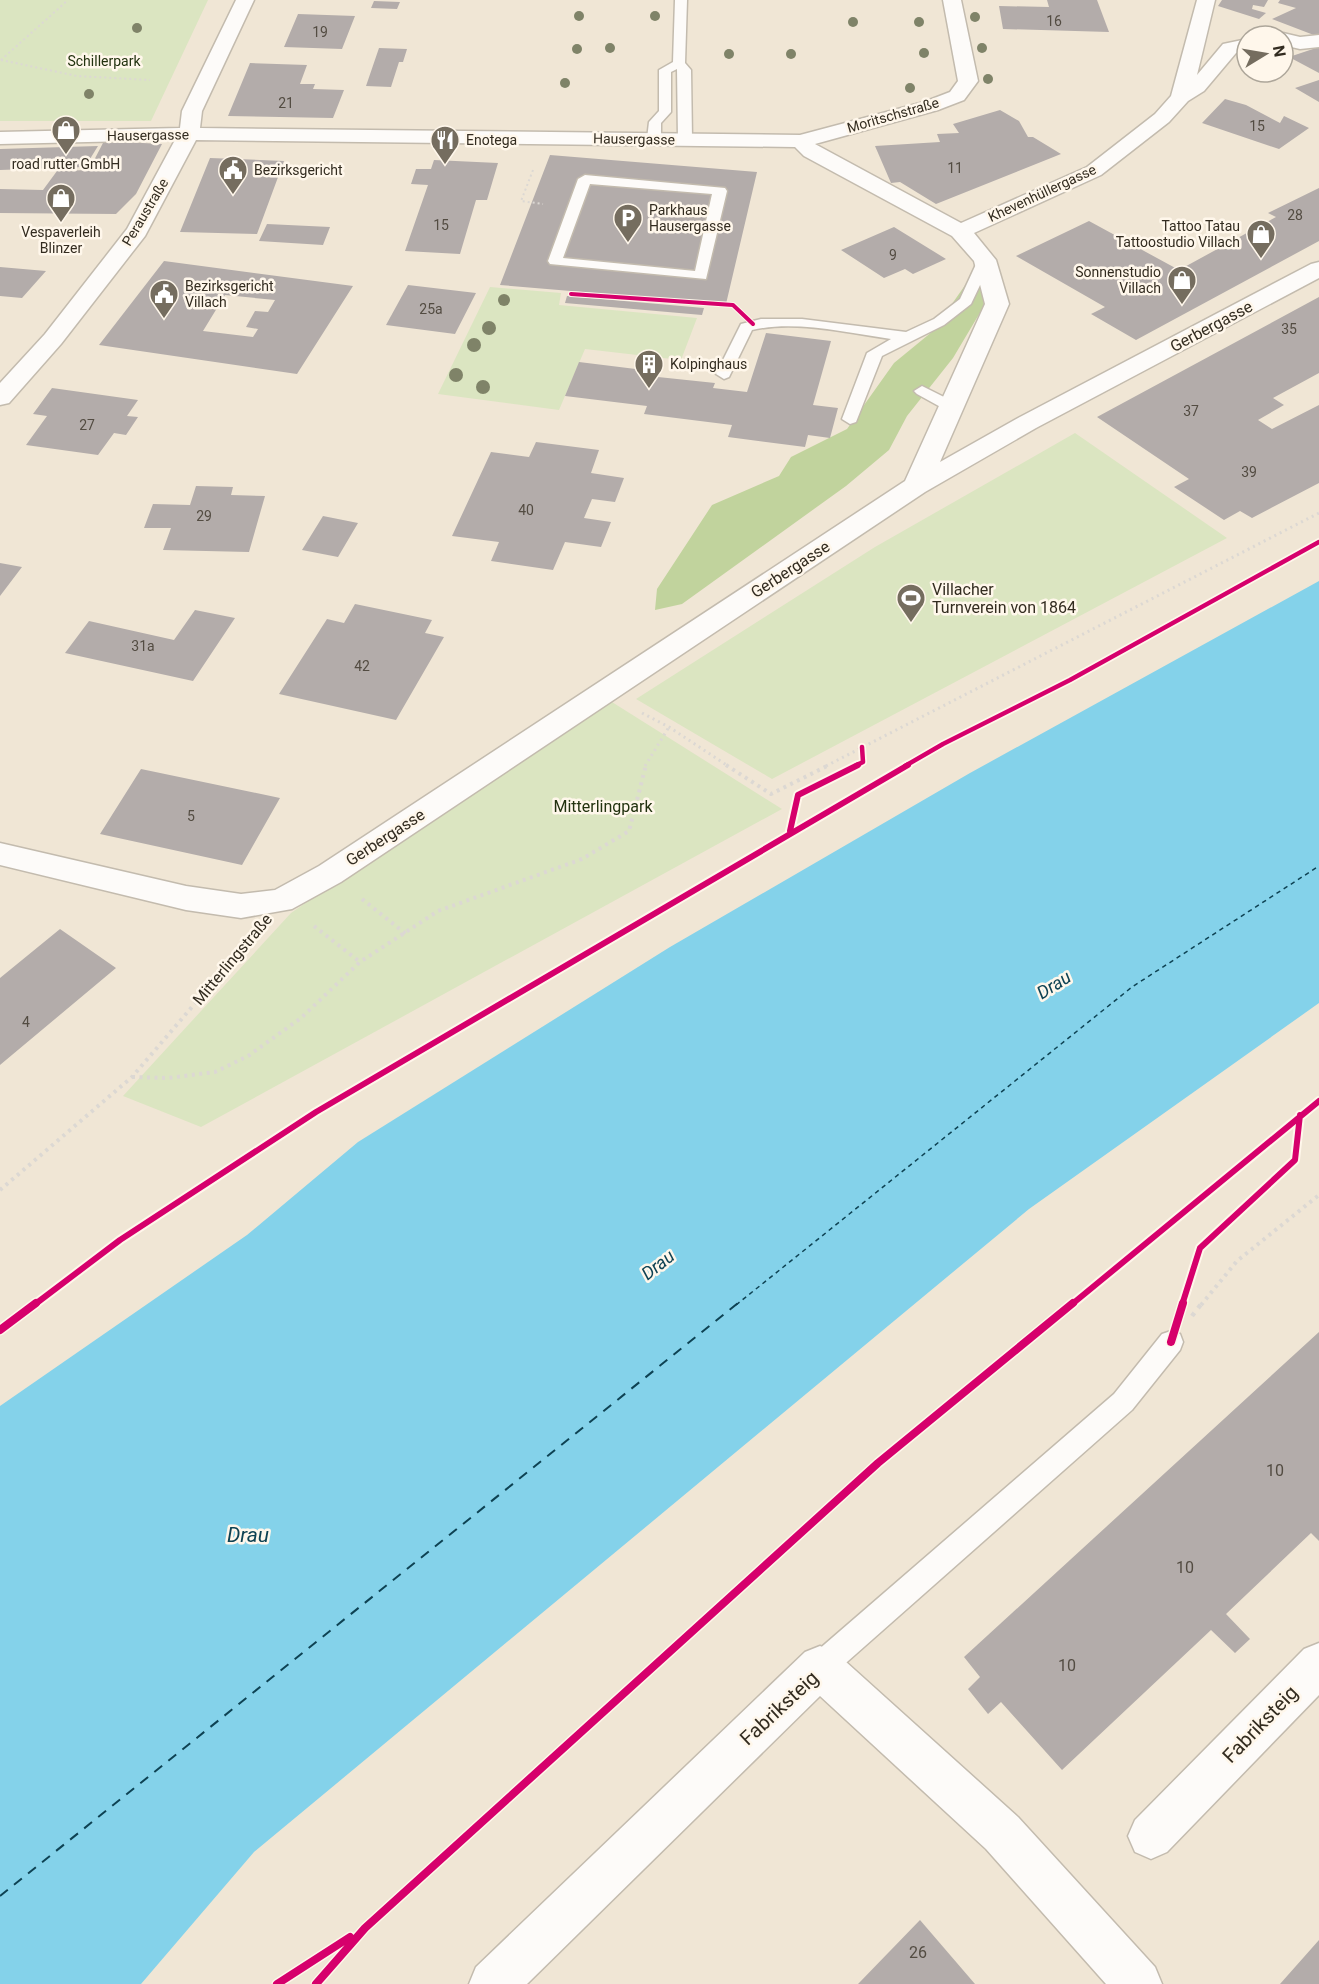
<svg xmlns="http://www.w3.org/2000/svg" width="1319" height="1984" font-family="Roboto,sans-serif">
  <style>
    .green { fill: #dbe5c1 }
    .forest { fill: #c1d39d }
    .water { fill: #84d2ea }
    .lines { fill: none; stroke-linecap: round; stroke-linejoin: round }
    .ferry-far1 { stroke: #0e4253; stroke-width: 1.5; stroke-dasharray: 4.5 4; stroke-linecap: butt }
    .ferry { stroke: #0e4253; stroke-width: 2; stroke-dasharray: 10 8; stroke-linecap: butt }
    .building { fill: #b3acaa; fill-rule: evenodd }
    .lane-casing { stroke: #c3bbae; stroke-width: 3 }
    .street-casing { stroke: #c3bbae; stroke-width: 3 }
    .path-far3 { stroke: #dcd8d3; stroke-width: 2; stroke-dasharray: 2 3; stroke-linecap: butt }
    .path-far2 { stroke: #dcd8d3; stroke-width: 3; stroke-dasharray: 2 4; stroke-linecap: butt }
    .path-far1 { stroke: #dcd8d3; stroke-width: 4; stroke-dasharray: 3 4.5; stroke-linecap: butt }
    .path { stroke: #dcd8d3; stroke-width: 4.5; stroke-dasharray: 4 6; stroke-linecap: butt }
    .lane { fill: #fdfbf9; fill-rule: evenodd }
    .street { fill: #fdfbf9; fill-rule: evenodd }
    .cycleway-far3-casing { stroke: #fff7eb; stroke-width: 6 }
    .cycleway-far2-casing { stroke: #fff7eb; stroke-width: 8 }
    .cycleway-far1-casing { stroke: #fff7eb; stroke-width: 10 }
    .cycleway-casing { stroke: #fff7eb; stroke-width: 11 }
    .cycleway-far3 { stroke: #d6006c; stroke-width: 4 }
    .cycleway-far2 { stroke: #d6006c; stroke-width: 4.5 }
    .cycleway-far1 { stroke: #d6006c; stroke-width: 6 }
    .cycleway { stroke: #d6006c; stroke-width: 8 }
    .tree { fill: #7f8368 }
    .labels { text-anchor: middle; stroke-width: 5; stroke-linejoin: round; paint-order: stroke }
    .number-label { font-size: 14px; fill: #534c42 }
    .far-park-label { font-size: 14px; fill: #22320f; stroke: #fff7eb }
    .far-street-label { font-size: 14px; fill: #332c20; stroke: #fff7eb }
    .far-poi-label { font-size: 14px; fill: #332c20; stroke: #fff7eb; text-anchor: start }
    .street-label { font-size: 16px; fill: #332c20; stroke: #fff7eb }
    .poi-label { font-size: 16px; fill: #332c20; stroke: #fff7eb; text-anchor: start }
    .park-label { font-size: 16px; fill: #22320f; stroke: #fff7eb }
    .near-number-label { font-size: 16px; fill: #534c42 }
    .water-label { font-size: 18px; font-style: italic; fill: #0e4253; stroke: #fff7eb }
    .near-street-label { font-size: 20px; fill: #332c20; stroke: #fff7eb }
    .near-water-label { font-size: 21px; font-style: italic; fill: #0e4253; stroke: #fff7eb }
  </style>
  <rect width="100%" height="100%" fill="#f0e6d5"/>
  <path class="green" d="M0 0H208L151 121H0Z
    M490 287 561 293 559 305 697 318 681 360 585 349 559 410 438 394Z
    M1075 433 1227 538 772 779 636 699 875 547Z
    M604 697 782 809 201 1127 123 1096 291 913Z"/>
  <path class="forest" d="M968 281 983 290 984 306 953 358 907 416 889 450 846 486 682 604 655 610 657 589 712 505 779 476 791 457 847 429 894 363 933 331Z"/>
  <path class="water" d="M1319 581V1003L1029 1209 254 1852 141 1984H0V1406L247 1235 358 1142 670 947 970 773Z"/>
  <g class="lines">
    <path class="ferry-far1" d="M736 1305 1132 987 1319 866"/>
    <path class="ferry" d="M0 1896 738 1303"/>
  </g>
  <path class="building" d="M1047 0H1097L1109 32 1003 29 999 6 1049 7Z
    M1222 0H1268L1264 7 1253 5 1252 9 1266 13 1259 19 1218 6Z
    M1280 0H1319V37L1272 19 1296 8 1278 3Z
    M374 1 400 2 397 9 371 8Z
    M298 14 355 16 342 49 284 47Z
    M1319 47V73L1289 57Z
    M379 48 407 49 403 62H399L391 87 366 86Z
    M250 63 307 65 300 84H315L313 89 344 90 333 118 228 116Z
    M1319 80V102L1295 88Z
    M1225 99 1246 105 1280 123 1284 116 1309 128 1279 149 1202 123Z
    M1000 110 1019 121 1028 137H1033L1061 154 936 204 900 182 891 183 875 146 940 142 937 134 959 133 953 124Z
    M104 141 162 144 136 194 116 214 0 213V189L43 190 57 171 89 170Z
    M98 146 85 167 0 170V149Z
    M550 155 757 172 726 304 500 285Z
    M210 158 284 161 257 234 180 232Z
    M434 160 498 163 487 200H476L460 254 405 251 428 185 411 184 416 169H431Z
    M1319 188V241L1136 340 1091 314 1105 307 1016 256 1089 221 1179 270 1276 217 1268 213Z
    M267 224 330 227 323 245 259 241Z
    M894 227 946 259 913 274 905 269 884 278 841 250Z
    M164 261 353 286 297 374 99 345ZM225 295 275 300 268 312 255 311 246 327 258 329 253 337 203 331Z
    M0 267 46 271 22 298 0 296Z
    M408 285 476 293 455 334 386 325Z
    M567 296 704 308 702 315 565 303Z
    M1319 297V373L1273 398 1284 405 1258 420 1272 429 1319 405V483L1252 518 1240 511 1224 520 1174 487 1189 479 1097 417Z
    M766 333 831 341 813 405 838 408 830 438 808 435 805 447 728 437 732 425 644 414 647 406 565 396 579 362 660 372 658 377 715 383 713 388 747 392Z
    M52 388 138 400 127 416 138 417 126 435 114 433 98 455 26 445 47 416 33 414Z
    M536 442 599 450 591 473 624 478 615 502 592 499 584 518 611 522 601 547 565 542 553 570 491 561 499 542 452 536 491 452 529 457Z
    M196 486 233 487 231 495 265 496 249 552 163 550 171 528H144L153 504 190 505Z
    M323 516 358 523 338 557 302 550Z
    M0 563 22 567 0 596Z
    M355 604 432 620 425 633 444 637 396 720 279 694 327 619 344 623Z
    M195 610 235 618 193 681 65 653 89 621 174 640Z
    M141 769 280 798 242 865 100 834Z
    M60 929 116 968 0 1065V978Z
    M1319 1332V1541L1311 1533 1226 1614 1250 1639 1235 1653 1211 1630 1062 1770 1001 1702 988 1714 968 1689 980 1677 964 1657Z
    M920 1920 975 1984H858Z
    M1319 1940V1984H1280Z"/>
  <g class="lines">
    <g class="lane-casing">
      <path id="lane" d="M675 0H687L685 63 691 70 692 139 685 143 678 139 677 69 671 72V112L661 123V139L654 143 647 139 649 122 659 111V70L673 62Z
        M585 175 725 188 727 191 706 279 550 264 548 261 578 179ZM590 184 712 194 695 271 563 258Z
        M985 256 992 260 971 304 944 325 882 356 856 422 850 424 842 419 867 353 891 339C847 333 796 320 752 330L729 377 724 379 716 374 741 324 761 319H802L906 332 934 319 960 299 978 260Z
        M922 386 958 404 960 407 958 410H946L917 394 914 391Z
        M1171 1331 1180 1334 1183 1342 1180 1350 1132 1410 830 1677 820 1681 810 1677 806 1667 810 1657 1114 1394 1162 1334Z"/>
    </g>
    <g class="street-casing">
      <path id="street" d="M236 0H254L202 111 200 128 800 135 924 102 950 92 958 81 943 0H961L978 81 964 100 938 110 815 144 961 223 1087 167 1155 114 1171 96 1197 0H1215L1197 75 1223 44 1247 39V51L1236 53 1204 91 1188 101 1169 122 1101 175 974 233 996 260 1009 304 940 462 1018 418 1311 264 1319 262V278L1036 428 925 492 341 882 292 909 241 918 186 910 0 865V843L186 886 241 894 275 890 319 866 905 481 985 304 974 261 952 236 804 156 795 147 196 140 145 236 61 344 9 403 0 405V383L45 334 127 229 175 140 0 144V132L180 128 182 111Z
        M1283 33 1300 37 1319 35V47L1300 49 1283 45V36H1275Z
        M1319 1643V1695L1167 1852 1151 1859 1135 1852 1128 1836 1135 1820 1304 1649Z
        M820 1646 835 1652 1018 1817 1155 1967 1162 1984H1106L986 1849 820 1696 527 1984H469L476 1967 805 1652Z"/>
    </g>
    <path class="path-far3" d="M1 60 77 76 150 80
      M1 60 68 0
      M533 170 521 201 543 204"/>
    <path class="path-far2" d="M642 713 669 727 728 766
      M645 766 669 727
      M826 766 1319 513"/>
    <path class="path-far1" d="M726 765 771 794 829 765
      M362 899 406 934
      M314 926 360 962
      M132 1077 168 1078 215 1072 248 1056 301 1018 360 962 438 911 582 859 629 831 646 765
      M0 1190 132 1077 245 945
      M1201 1305 1237 1261 1319 1195"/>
    <path class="path" d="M1192 1316 1202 1303"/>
    <use href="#lane" class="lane"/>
    <use href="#street" class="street"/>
    <g class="cycleway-far3-casing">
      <path id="cycleway-far3" d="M571 294 733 305 753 324"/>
    </g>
    <g class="cycleway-far2-casing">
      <path id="cycleway-far2" d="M855 766 863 762 862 747
        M905 766 943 744 1070 680 1319 542"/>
    </g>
    <g class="cycleway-far1-casing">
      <path id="cycleway-far1" d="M790 831 798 795 858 765
        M34 1305 120 1240 316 1112 908 765
        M1071 1305 1319 1101
        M1182 1305 1200 1248 1295 1160 1300 1115"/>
    </g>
    <g class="cycleway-casing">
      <path id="cycleway" d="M0 1330 36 1303
        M1171 1342 1183 1303
        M277 1984 350 1937
        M316 1984 365 1928 878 1463 1073 1303"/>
    </g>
    <use href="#cycleway-far3" class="cycleway-far3"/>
    <use href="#cycleway-far2" class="cycleway-far2"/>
    <use href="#cycleway-far1" class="cycleway-far1"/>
    <use href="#cycleway" class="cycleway"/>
  </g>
  <g class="tree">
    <circle cx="579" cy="16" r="5"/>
    <circle cx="655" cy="16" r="5"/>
    <circle cx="975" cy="17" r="5"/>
    <circle cx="853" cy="22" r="5"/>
    <circle cx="919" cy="22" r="5"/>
    <circle cx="137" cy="28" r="5"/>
    <circle cx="610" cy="48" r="5"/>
    <circle cx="982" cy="48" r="5"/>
    <circle cx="577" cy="49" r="5"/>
    <circle cx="924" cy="53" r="5"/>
    <circle cx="729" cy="54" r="5"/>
    <circle cx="791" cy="54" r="5"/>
    <circle cx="988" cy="79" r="5"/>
    <circle cx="565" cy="83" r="5"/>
    <circle cx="910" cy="88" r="5"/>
    <circle cx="89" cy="94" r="5"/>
    <circle cx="504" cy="300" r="6"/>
    <circle cx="489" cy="328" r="7"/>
    <circle cx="474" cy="345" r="7"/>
    <circle cx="456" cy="375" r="7"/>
    <circle cx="483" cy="387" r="7"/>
  </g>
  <defs>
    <g id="shop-pin" transform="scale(1.5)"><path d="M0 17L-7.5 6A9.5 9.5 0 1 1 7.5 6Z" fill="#756d5f" stroke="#fff7eb"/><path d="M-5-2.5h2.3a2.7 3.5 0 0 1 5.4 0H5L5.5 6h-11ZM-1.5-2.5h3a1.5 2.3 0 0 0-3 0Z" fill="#fff"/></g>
    <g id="restaurant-pin" transform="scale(1.5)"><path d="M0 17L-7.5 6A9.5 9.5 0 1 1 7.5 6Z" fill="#756d5f" stroke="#fff7eb"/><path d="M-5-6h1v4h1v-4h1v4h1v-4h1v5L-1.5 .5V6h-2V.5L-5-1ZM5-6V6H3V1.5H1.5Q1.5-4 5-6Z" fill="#fff"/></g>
    <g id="civic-pin" transform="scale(1.5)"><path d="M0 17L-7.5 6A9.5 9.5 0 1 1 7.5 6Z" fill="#756d5f" stroke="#fff7eb"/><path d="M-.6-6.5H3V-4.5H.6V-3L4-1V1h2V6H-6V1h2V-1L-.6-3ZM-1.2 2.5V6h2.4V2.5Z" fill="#fff"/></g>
    <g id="parking-pin" transform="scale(1.5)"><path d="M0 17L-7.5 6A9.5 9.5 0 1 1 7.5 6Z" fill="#756d5f" stroke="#fff7eb"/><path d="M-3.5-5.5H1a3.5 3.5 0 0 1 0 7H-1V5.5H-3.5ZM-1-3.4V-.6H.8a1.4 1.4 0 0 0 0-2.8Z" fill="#fff"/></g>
    <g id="building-pin" transform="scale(1.5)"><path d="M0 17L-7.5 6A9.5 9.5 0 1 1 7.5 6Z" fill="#756d5f" stroke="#fff7eb"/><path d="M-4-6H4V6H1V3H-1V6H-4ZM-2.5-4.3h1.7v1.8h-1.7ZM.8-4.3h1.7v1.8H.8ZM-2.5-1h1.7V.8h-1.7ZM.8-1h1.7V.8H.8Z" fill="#fff"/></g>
    <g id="stadium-pin" transform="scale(1.5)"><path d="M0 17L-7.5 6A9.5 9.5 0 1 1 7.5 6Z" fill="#756d5f" stroke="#fff7eb"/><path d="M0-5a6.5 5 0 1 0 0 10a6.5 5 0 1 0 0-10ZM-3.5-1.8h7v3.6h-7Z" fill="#fff"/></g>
  </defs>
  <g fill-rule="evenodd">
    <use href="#shop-pin" x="66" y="130"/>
    <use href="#restaurant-pin" x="445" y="140"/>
    <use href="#civic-pin" x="233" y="170"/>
    <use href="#shop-pin" x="61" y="198"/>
    <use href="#parking-pin" x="628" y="218"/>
    <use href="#shop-pin" x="1261" y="234"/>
    <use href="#shop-pin" x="1182" y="280"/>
    <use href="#civic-pin" x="164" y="294"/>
    <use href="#building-pin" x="649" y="364"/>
    <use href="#stadium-pin" x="911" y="598"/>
  </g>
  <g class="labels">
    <g class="number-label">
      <text x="1054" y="26">16</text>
      <text x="320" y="37">19</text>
      <text x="286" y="108">21</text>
      <text x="1257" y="131">15</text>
      <text x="955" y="173">11</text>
      <text x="1295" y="220">28</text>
      <text x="441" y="230">15</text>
      <text x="893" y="260">9</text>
      <text x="431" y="314">25a</text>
      <text x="1289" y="334">35</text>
      <text x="1191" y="416">37</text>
      <text x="87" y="430">27</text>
      <text x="1249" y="477">39</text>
      <text x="526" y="515">40</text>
      <text x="204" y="521">29</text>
      <text x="143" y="651">31a</text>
      <text x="362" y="671">42</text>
      <text x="191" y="821">5</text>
      <text x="26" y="1027">4</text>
    </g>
    <g class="far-park-label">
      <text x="104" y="66">Schillerpark</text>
    </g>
    <g class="far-street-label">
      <text transform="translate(893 115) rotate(-16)" y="5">Moritschstraße</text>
      <text transform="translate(148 135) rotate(-1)" y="5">Hausergasse</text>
      <text transform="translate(634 139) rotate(1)" y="5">Hausergasse</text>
      <text transform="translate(1042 193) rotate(-25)" y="5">Khevenhüllergasse</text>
      <text transform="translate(145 212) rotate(-59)" y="5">Peraustraße</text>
    </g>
    <g class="far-poi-label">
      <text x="466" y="145">Enotega</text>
      <text x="66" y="169" text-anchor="middle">road rutter GmbH</text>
      <text x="254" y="175">Bezirksgericht</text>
      <text x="649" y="215">Parkhaus<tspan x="649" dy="16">Hausergasse</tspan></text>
      <text x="1240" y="231" text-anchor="end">Tattoo Tatau<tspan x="1240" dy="16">Tattoostudio Villach</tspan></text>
      <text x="61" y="237" text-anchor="middle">Vespaverleih<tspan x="61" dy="16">Blinzer</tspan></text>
      <text x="1161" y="277" text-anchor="end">Sonnenstudio<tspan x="1161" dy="16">Villach</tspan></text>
      <text x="185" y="291">Bezirksgericht<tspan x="185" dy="16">Villach</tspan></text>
      <text x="670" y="369">Kolpinghaus</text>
    </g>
    <g class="street-label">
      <text transform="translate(1211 326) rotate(-28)" y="6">Gerbergasse</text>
      <text transform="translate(790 569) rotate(-33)" y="6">Gerbergasse</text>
      <text transform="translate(385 837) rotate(-33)" y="6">Gerbergasse</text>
      <text transform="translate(232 959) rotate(-50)" y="6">Mitterlingstraße</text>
    </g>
    <g class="poi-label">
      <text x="932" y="595">Villacher<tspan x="932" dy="18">Turnverein von 1864</tspan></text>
    </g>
    <g class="park-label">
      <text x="603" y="812">Mitterlingpark</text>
    </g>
    <g class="near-number-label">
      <text x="1275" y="1476">10</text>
      <text x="1185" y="1573">10</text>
      <text x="1067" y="1671">10</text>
      <text x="918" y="1958">26</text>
    </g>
    <g class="water-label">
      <text transform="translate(1054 985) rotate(-32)" y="6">Drau</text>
      <text transform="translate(658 1265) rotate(-38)" y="6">Drau</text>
    </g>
    <g class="near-street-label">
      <text transform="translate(779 1708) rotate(-43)" y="7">Fabriksteig</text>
      <text transform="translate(1260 1724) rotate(-46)" y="7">Fabriksteig</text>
    </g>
    <g class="near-water-label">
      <text x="248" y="1542">Drau</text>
    </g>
  </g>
  <g transform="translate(1265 54) rotate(79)"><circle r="28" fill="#fff7eb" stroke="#ada69a" stroke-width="1.5"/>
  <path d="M0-4.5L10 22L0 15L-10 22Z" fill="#756d5f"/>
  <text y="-9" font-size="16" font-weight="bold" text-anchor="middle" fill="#332c20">N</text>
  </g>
</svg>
